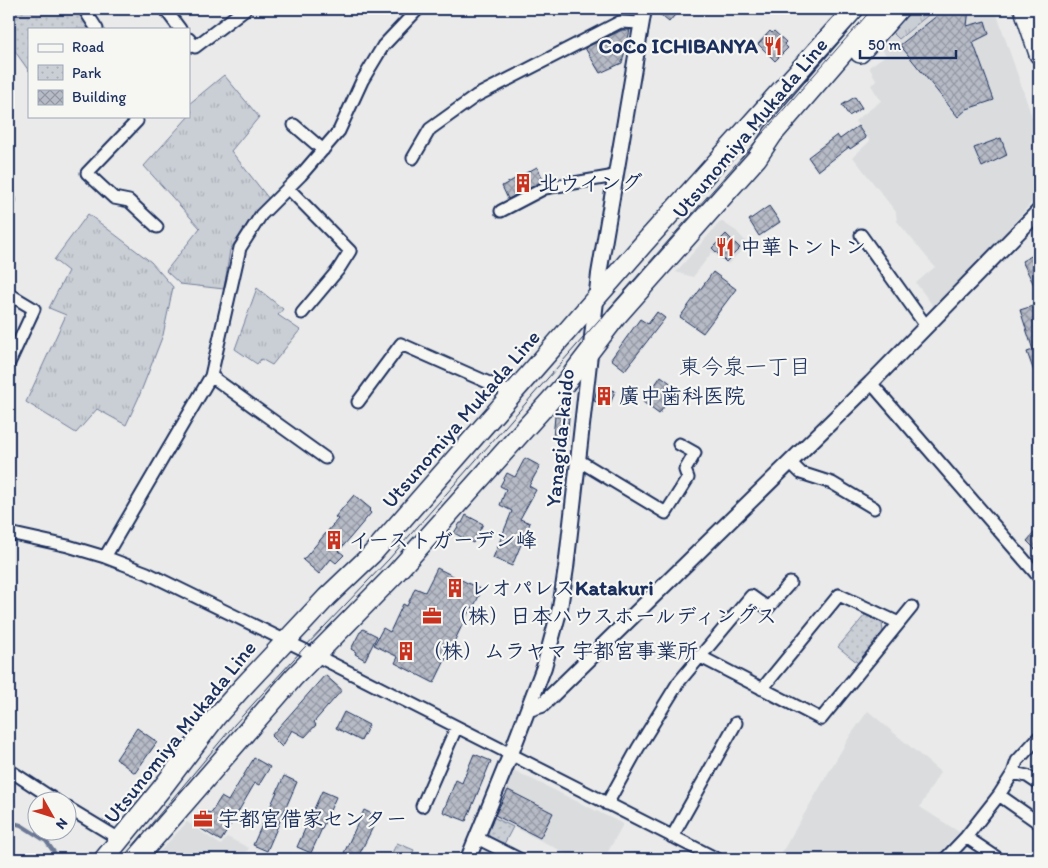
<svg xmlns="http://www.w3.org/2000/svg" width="1048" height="868" font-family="Itim,'Klee One',sans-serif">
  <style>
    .built { fill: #dadcde }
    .grass { fill: url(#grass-tufts); stroke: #727e9a }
    .park { fill: url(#park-dots); stroke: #727e9a }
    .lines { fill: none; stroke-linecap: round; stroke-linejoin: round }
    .stream { stroke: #6c7995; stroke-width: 4 }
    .building { fill: url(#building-cross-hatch); stroke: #1b2f5e }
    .minor-casing { stroke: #1b2f5e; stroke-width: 15 }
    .tertiary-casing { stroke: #1b2f5e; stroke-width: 18 }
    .primary-casing { stroke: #1b2f5e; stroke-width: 22 }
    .trunk-casing { stroke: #1b2f5e; stroke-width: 22 }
    .minor { stroke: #f6f6f2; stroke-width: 11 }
    .tertiary { stroke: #f6f6f2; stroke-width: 14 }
    .primary { stroke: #f6f6f2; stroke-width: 19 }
    .trunk { stroke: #f6f6f2; stroke-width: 19 }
    .tram { stroke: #1b2f5e; stroke-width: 1 }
    .labels { text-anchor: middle; stroke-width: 4.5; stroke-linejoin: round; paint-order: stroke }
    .poi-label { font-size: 21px; font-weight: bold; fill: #1b2f5e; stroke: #f6f6f2; text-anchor: start }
    .street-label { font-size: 21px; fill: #1b2f5e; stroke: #f6f6f2 }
    .neighbourhood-label { font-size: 22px; fill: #1b2f5e; stroke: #f6f6f2 }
  </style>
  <defs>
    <pattern id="grass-tufts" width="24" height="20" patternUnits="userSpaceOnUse" patternTransform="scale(1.25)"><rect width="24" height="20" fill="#caced5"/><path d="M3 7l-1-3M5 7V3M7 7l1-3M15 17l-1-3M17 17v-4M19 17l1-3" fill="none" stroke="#adb1b9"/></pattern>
    <pattern id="park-dots" width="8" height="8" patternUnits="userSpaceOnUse" patternTransform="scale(1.25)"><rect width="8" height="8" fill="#caced5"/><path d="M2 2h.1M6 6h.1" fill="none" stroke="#adb1b9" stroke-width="1.8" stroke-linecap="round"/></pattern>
    <pattern id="building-cross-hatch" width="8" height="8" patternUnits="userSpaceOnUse" patternTransform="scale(1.25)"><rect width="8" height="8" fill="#b6bbc6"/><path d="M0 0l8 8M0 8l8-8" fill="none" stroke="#9398a4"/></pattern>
  </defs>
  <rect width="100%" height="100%" fill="#e9eae9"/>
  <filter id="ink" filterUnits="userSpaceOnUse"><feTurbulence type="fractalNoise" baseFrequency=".02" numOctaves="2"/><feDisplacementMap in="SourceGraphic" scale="10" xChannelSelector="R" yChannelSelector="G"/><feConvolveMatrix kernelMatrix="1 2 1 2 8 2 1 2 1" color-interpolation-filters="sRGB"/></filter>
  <g filter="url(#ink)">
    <path class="built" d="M935 9H995L1032 117 1039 126V194L988 253 937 306 934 307 916 283 935 267 897 221 896 212 853 157 870 141 855 121 881 101 871 85 877 81 869 67 886 55 880 46 892 32 899 39 903 37Z
      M721 221 736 231 748 244 728 264 712 252 693 277 676 272Z
      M868 711 940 772 920 807 959 832 934 859H778L850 736Z
      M513 770 623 824 604 859H578L493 817Z
      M187 822 221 845 227 837 249 848 241 859H153Z"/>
    <path class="grass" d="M912 9H931L933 11 899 39 892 32Z
      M224 75 259 117 231 151 269 199 254 213 230 250 224 289 180 284 166 271 200 228 144 166 189 116 192 111 189 108V104Z
      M88 214 151 262 173 287 163 335 138 399 126 425 97 409 76 433 26 402 66 315 49 308 68 271 54 260Z
      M257 288 283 309 278 315 300 330 272 365 261 359 257 364 235 349Z"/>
    <path class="park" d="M9 9H77L91 29H29V71L9 43Z
      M865 615 882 623 883 632 858 663 838 647Z
      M493 817 513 827 503 846 491 840 487 831Z
      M397 843 414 850 410 859H389Z"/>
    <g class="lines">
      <path class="stream" d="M9 822 21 825 46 841 59 859"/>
    </g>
    <path class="building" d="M653 9H680L669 22Z
      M930 9H969L967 26 985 21 989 34 973 42 994 100 967 109 958 117 900 45 938 15Z
      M622 30H630L622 63 600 73 585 48Z
      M770 31 772 33 774 31 786 42 784 44 788 48 775 61 758 44Z
      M855 97 862 108 849 116 842 105Z
      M858 126 866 138 850 149 849 147 818 171 808 157 837 135 840 139Z
      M1001 138 1007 155 982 167 974 148Z
      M537 167 544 181 508 199 502 186Z
      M769 206 780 222 759 236 749 220Z
      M726 234 740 248 726 262 712 248Z
      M1039 252V295L1022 261Z
      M713 272 736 289 703 333 680 317Z
      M1039 304V382L1038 383 1027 352 1033 350 1020 310Z
      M657 312 665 318 625 370 611 359 640 319 648 324Z
      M661 376 677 388 659 414 643 402Z
      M598 385 615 391 609 407 594 401Z
      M555 416 569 417 567 439 553 438Z
      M525 458 540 466 529 486 536 490 520 519 530 523 512 566 493 558 512 511 500 505 506 489 500 486 507 473 515 477Z
      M354 495 371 509 369 511 371 513 339 551 344 555 336 563 331 559 319 574 303 560 338 519 335 517Z
      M466 515 483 524 473 543 454 533 460 523H462Z
      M1039 527V553L1027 541Z
      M437 568 482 590 473 608 471 607 434 683 395 663 398 657 374 645 383 628 390 632 403 604 407 606 415 588 425 592Z
      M363 629 377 636 365 660 355 654 356 652 351 649 360 632H361Z
      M325 675 342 690 314 722 316 725 305 737 292 730 282 747 271 736Z
      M344 712 369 725 361 741 336 728Z
      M137 728 157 742 135 773 116 759Z
      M474 754 491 761 466 821 443 812 456 780 462 783Z
      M254 758 270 767 259 785 255 783 221 841 193 824 201 811 211 813 221 797 228 801Z
      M284 776 297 782 267 851 253 845Z
      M508 790 553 813 540 838 495 815Z
      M322 791 336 797 311 853 297 847Z
      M364 810 378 817 357 859 344 853Z"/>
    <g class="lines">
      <g class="minor-casing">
        <path id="minor" d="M84 9 97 29
          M165 9 180 29
          M189 39 195 47 245 9
          M133 116 137 121 87 173 114 198 129 201 157 227
          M294 125 323 150
          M413 158 430 129 476 96 620 22 641 23
          M288 188 350 251 338 270 302 313
          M9 199V201
          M501 211 545 188 615 176
          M861 235 926 326
          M9 294 34 309 9 363
          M211 376 325 458
          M871 383 1039 577
          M358 402 401 344 514 394
          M578 460 666 513 688 478 685 470 695 453 679 444
          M790 462 801 473 832 483 874 508
          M9 533 68 546 105 557 147 573 329 662 717 859
          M105 557 211 376 240 248 261 215 301 175 339 131 362 81 383 46 418 9
          M699 656 821 719 912 607
          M762 689 839 595 899 623
          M9 770 55 800
          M1013 773 1027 776 1039 784
          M999 795 1039 823
          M607 804 638 748 678 683 751 596 768 608 790 583
          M422 806 456 728
          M68 808 121 840
          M672 837 736 723
          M966 837 999 859
          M477 838 519 859
          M945 859 966 837 999 795 1013 773 1017 761 1039 737"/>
      </g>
      <g class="tertiary-casing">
        <path id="tertiary" d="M529 709 542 705 871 383 1039 211
          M468 859 510 756 544 667 560 608 566 568 599 274 644 9"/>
      </g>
      <g class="primary-casing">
        <path id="primary" d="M860 53 899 9
          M104 859 162 788 216 717 241 689 327 597 372 554 645 242 854 9
          M136 859 294 677 395 574 564 385 616 317 757 158 773 134 881 9"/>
      </g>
      <g class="trunk-casing">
        <path id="trunk" d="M1024 9 1039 54"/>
      </g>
      <use href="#minor" class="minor"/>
      <use href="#tertiary" class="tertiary"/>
      <use href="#primary" class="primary"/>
      <use href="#trunk" class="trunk"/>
      <path class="tram" d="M122 859 234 725 303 649 389 559 872 9"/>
    </g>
  </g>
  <defs>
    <g id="restaurant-bare" transform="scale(1.5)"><path d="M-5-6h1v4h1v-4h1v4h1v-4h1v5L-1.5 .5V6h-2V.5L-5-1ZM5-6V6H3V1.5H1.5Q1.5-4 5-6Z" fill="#c8321e" stroke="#f6f6f2" stroke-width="2.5" paint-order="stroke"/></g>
    <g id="building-bare" transform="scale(1.5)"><path d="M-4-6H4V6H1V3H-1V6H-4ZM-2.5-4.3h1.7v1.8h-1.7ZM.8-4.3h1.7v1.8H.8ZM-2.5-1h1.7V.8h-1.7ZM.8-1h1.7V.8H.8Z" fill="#c8321e" stroke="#f6f6f2" stroke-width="2.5" paint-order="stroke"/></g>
    <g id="office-bare" transform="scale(1.5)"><path d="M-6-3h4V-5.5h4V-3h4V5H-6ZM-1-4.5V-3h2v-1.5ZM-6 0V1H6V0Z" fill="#c8321e" stroke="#f6f6f2" stroke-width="2.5" paint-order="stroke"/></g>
  </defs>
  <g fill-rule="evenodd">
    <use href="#restaurant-bare" x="773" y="46"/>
    <use href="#building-bare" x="523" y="183"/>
    <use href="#restaurant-bare" x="725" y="247"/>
    <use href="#building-bare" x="604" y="396"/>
    <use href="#building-bare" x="334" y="540"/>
    <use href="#building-bare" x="455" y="588"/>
    <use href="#office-bare" x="432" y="616"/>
    <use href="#building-bare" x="406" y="651"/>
    <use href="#office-bare" x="203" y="819"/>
  </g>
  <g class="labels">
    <g class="poi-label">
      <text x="758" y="53" text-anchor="end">CoCo ICHIBANYA</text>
      <text x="538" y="190">北ウイング</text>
      <text x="740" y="254">中華トントン</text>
      <text x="619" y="403">廣中歯科医院</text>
      <text x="349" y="547">イーストガーデン峰</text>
      <text x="470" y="595">レオパレスKatakuri</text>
      <text x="447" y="623">（株）日本ハウスホールディングス</text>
      <text x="421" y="658">（株）ムラヤマ 宇都宮事業所</text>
      <text x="218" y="826">宇都宮借家センター</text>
    </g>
    <g class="street-label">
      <text transform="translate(750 128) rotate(-50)" y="7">Utsunomiya Mukada Line</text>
      <text transform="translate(461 419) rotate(-49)" y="7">Utsunomiya Mukada Line</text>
      <text transform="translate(560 438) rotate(-84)" y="7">Yanagida-kaido</text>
      <text transform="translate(180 732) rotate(-51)" y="7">Utsunomiya Mukada Line</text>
    </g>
    <g class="neighbourhood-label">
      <text x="745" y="374">東今泉一丁目</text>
    </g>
  </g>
  <rect width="1048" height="868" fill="none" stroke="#f6f6f2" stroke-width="30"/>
  <rect x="15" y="15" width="1018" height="838" fill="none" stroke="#1b2f5e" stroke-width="2" filter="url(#ink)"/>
  <rect x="28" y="28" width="162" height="90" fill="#f6f6f2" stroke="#9ea6b7"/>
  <rect x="38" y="44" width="25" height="8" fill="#f6f6f2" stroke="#9ea6b7"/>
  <text x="72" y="52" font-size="15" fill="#1b2f5e">Road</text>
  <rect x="38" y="65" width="25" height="15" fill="url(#park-dots)" stroke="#9ea6b7"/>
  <text x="72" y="78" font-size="15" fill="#1b2f5e">Park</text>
  <rect x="38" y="90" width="25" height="15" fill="url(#building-cross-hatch)" stroke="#9ea6b7"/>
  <text x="72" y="102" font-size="15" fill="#1b2f5e">Building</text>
  <g transform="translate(52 816) rotate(129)"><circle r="24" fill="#f6f6f2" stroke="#9ea6b7"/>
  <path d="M0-4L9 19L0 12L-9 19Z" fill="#c8321e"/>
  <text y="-8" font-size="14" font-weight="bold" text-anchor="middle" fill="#1b2f5e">N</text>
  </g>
  <path d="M860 50v8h96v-8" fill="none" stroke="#1b2f5e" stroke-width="2.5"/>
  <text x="868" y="50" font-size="15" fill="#1b2f5e" stroke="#f6f6f2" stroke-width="4" paint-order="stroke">50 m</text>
</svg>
